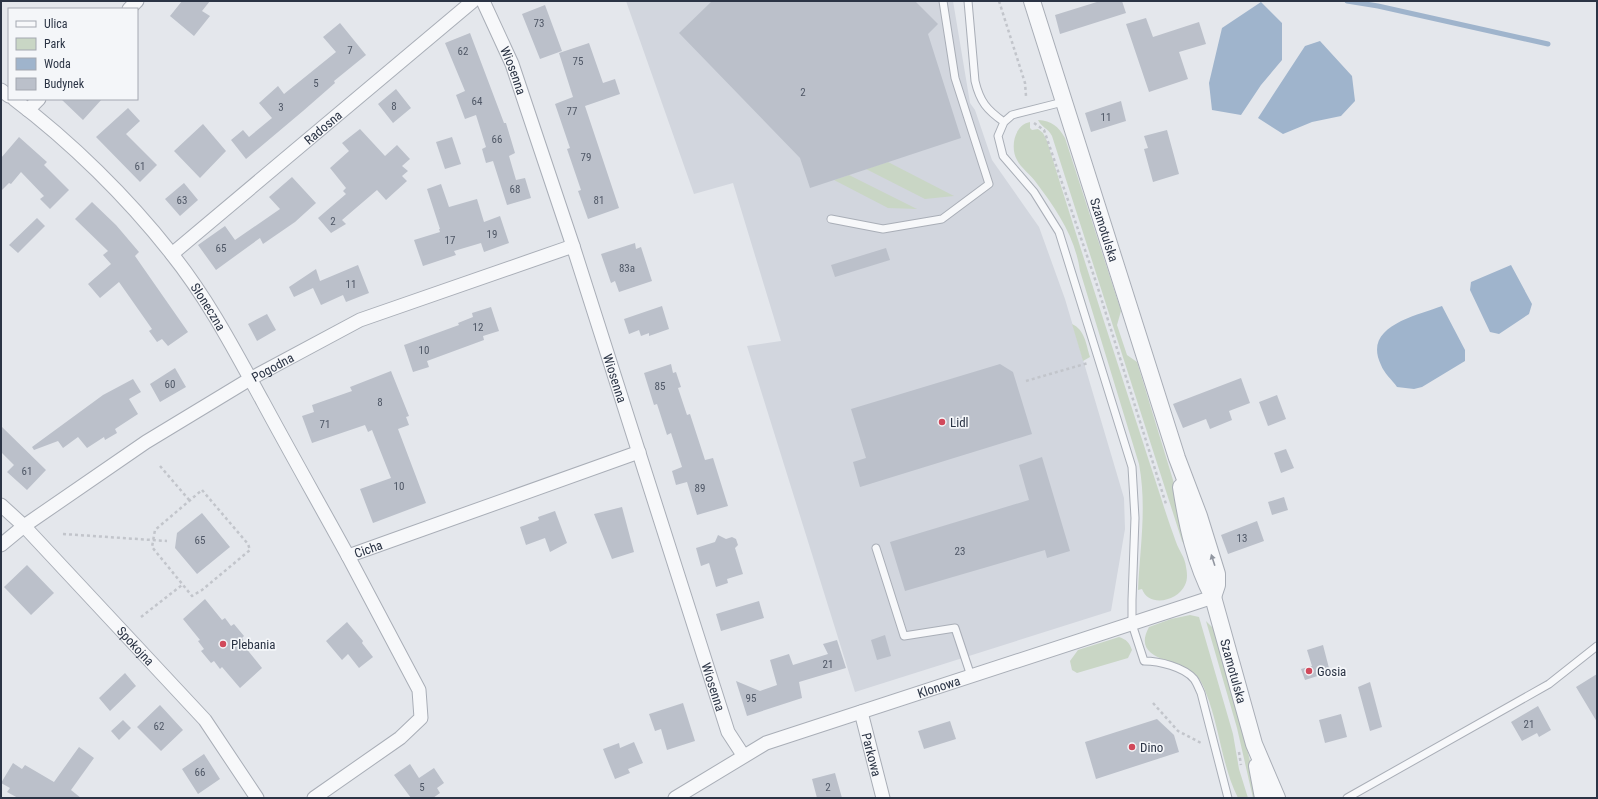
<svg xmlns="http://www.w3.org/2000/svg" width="1598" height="799" font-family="'Roboto Condensed',sans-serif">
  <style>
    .built { fill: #d2d6de }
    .green { fill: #c9d6c5 }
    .water { fill: #9fb4cc }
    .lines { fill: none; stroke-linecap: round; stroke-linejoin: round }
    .stream { stroke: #9fb4cc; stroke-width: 5 }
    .building { fill: #bbc0ca }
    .service-casing { stroke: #a9aeb7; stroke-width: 9 }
    .minor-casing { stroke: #a9aeb7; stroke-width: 15 }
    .tertiary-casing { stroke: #a9aeb7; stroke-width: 18 }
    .path { stroke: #c2c5cb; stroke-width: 2.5; stroke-dasharray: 3 3; stroke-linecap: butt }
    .service { stroke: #f7f8fa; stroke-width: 7 }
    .minor { stroke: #f7f8fa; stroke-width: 13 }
    .tertiary { stroke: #f7f8fa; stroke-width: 16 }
    .oneway { fill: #9196a0 }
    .poi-dot { fill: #d1495b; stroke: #f4f6f9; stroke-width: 1.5 }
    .labels { text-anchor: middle; stroke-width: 3.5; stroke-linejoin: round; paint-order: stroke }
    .number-label { font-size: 11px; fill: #4f5766 }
    .street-label { font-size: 13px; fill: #2b3445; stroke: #f4f6f9 }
    .poi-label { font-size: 13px; fill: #2b3445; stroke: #f4f6f9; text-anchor: start }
  </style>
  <rect width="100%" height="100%" fill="#e4e7ec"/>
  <path class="built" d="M626 1H953L970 103 975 110 992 160 1039 227 1065 299 1124 498 1125 529 1111 611 855 692 747 346 781 341 733 183 694 194Z"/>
  <path class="green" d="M1038 120C1052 121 1058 126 1065 138L1121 311 1117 325 1127 355 1137 362 1173 480 1191 557 1182 541 1052 136C1048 128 1041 127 1038 120Z
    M1030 122V128L1032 130 1038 129 1043 133 1047 141C1080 248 1115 355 1149 461 1158 488 1166 515 1176 542 1179 551 1185 557 1186 567 1187 572 1188 579 1185 585 1178 601 1149 608 1142 589L1138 590C1140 547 1147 507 1139 464L1080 271C1075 236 1056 209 1035 181 1030 174 1021 168 1017 160 1010 148 1014 125 1030 122Z
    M888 162 954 196 925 199 866 169Z
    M849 175 917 209 888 208 834 180Z
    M1072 324C1085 330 1086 344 1090 357L1083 361Z
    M1190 615 1199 617 1233 734 1239 769 1248 798H1238C1223 768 1220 733 1209 701 1206 693 1203 683 1197 676 1180 658 1130 662 1149 627L1171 619Z
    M1206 621 1213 628 1219 649 1243 732 1259 798H1253L1237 728Z
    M1119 637C1127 640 1129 642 1132 650L1128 658 1077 673 1072 670 1070 661 1078 650Z"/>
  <path class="water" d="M1261 2 1282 23V60L1261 85 1241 115 1212 110 1209 83 1222 28Z
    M1320 41 1352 76 1355 101 1341 116 1312 122 1283 134 1258 118 1305 46Z
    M1511 265 1532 304 1529 314 1499 334 1490 332 1470 290 1471 282Z
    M1442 306 1465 350V361L1422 387 1414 389 1397 387C1392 380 1384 373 1381 365 1362 326 1416 316 1442 306Z"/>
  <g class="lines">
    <path class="stream" d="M1347 1 1378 6 1548 44"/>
  </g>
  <path class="building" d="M182 1H210L202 11 210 16 194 36 170 16Z
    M712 1H915L938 24 928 34 961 138 810 188 800 158 679 33Z
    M1100 1H1122L1126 13 1060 34 1055 15Z
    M545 5 562 51 540 59 522 14Z
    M1146 18 1153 37 1199 22 1206 44 1179 52 1188 79 1149 92 1126 24Z
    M340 23 366 55 334 81 335 83 303 111 246 159 231 140 243 130 249 137 272 118 259 103 278 86 284 94 336 52 323 37Z
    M470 33 504 123H506L515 153 509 156 516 180 525 178 531 198 507 205 493 161 486 163 482 149 486 147 476 115 465 119 456 95 465 91 445 43Z
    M589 43 603 83 615 79 620 94 585 106 619 208 588 219 578 191 581 190 567 149 570 148 555 104 573 97 559 53Z
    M396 89 411 108 393 123 378 104Z
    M61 99H102L83 120Z
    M1121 101 1126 121 1091 132 1085 113Z
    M128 108 140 121 126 134 157 165 140 182 96 137Z
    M203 124 226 151 200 178 174 151Z
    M360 129 385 156 397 145 410 159 402 166 408 171 402 176 407 181 386 200 377 190 342 220 346 224 331 233 318 218 346 194 343 191 346 188 330 168 349 151 342 143Z
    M1167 130 1179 174 1153 182 1144 149 1148 148 1144 136Z
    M19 137 47 162 44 165 69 190 50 209 40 199 44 196 21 172 11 184 9 183 1 191V158Z
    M452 137 461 164 445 169 436 142Z
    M292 177 316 203 295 222 263 244 260 238 216 270 198 245 225 226 235 240 280 209 269 197Z
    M184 183 198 200 180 216 165 199Z
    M441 184 449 207 477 199 484 222 500 216 509 243 484 252 481 243 454 251 456 255 423 266 414 240 440 232 439 229H440L427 189Z
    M92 202 116 225 139 252 135 256 188 332 168 346 162 339 157 342 149 331 152 329 119 282 100 298 88 284 111 264 103 255 108 251 75 219Z
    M37 218 45 226 18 253 9 245Z
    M635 243 636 249 641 247 652 281 619 292 615 281 611 283 601 254Z
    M886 248 890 260 835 277 831 265Z
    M358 265 369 293 346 302 343 295 321 305 313 288 294 297 289 287 316 269 320 281Z
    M662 306 669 329 649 336V333L641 336 639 330 629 334 624 319Z
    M491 307 499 331 483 336 484 340 427 361 429 367 413 372 404 345 459 325 458 323 473 317 472 313Z
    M267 314 276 330 257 341 248 324Z
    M671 364 673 373 676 372 681 387 678 388 687 415 690 414 705 460 713 458 728 506 697 515 687 482 676 485 672 471 682 467 671 433 667 435 657 404 654 405 644 373Z
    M1000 364 1013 372 1032 434 860 487 853 462 866 458 851 409Z
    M175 368 186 387 160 402 150 384Z
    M391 371 409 416 406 417 409 425 398 429 426 503 373 523 360 489 391 478 372 430 368 432 365 425 312 443 302 416 314 412 312 405 352 391 350 387Z
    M1241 378 1250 403 1229 411 1232 420 1210 429 1206 419 1183 428 1173 404Z
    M133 379 141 392 129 399 138 414 115 429 117 433 105 440 104 437 87 448 78 437 63 448 58 441 34 450 32 447 103 395Z
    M1277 395 1286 419 1268 426 1259 402Z
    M1 426 46 470 27 490 7 472 14 465 1 452Z
    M1286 449 1294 468 1281 473 1274 453Z
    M1042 457 1070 551 1047 558 1045 550 905 591 890 542 1029 500 1019 465Z
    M1284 497 1288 510 1272 515 1268 502Z
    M622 507 634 552 612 559 594 514Z
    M555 511 567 543 550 552 545 538 526 545 520 527 539 520 538 517Z
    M202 513 230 547 197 574 175 548 177 533Z
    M1257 521 1264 541 1228 554 1221 535Z
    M718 535 726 539 732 537 736 539 738 545 735 548 743 574 727 579 728 583 716 587 709 563 701 566 696 548 715 542Z
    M27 565 54 593 31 615 4 587Z
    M205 599 222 620 225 618 231 626 234 624 244 636 242 638 247 646 245 647 262 668 240 688 222 667 220 669 214 661 211 663 201 651 204 649 198 641 200 640 183 619Z
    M759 601 764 618 721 631 716 614Z
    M347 622 363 641 362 643 373 657 359 668 348 654 342 660 326 641Z
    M885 635 891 656 877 660 871 640Z
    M837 640 846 668 799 682 802 698 747 716 736 681 760 691 777 685 770 660 789 654 793 665 828 654 823 644Z
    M1323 645 1330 672 1305 680 1301 669 1312 666 1307 650Z
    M125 673 136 686 110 711 99 698Z
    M1597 674V722L1576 687Z
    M1370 682 1382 727 1370 731 1358 687Z
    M683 703 695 741 667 750 661 729 655 731 649 714Z
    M160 705 183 730 161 751 137 727Z
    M1538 706 1551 730 1539 737 1537 733 1522 741 1511 722Z
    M1341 714 1347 737 1325 743 1319 720Z
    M1157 719 1174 735 1179 752 1096 779 1085 742Z
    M123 720 131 728 119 740 111 731Z
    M950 721 956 739 924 749 918 731Z
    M634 742 643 763 628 769 630 773 615 779 603 749 619 743 620 748Z
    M79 747 94 758 71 790 81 798H18L7 792 10 788 1 783 13 763 22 769 25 765 54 782Z
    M204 754 220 779 198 794 182 769Z
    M410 764 419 778 434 768 444 783 437 788 440 793 433 798H411L394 775Z
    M835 773 842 798H817L812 779Z"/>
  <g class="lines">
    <g class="service-casing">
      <path id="service" d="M968 1 975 81C980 102 987 110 1004 122L1012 115 1063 102
        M1004 122 998 136 1003 156 1034 192 1059 232 1132 467 1135 518 1132 600V624L1144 661C1159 661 1184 667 1194 679 1197 683 1199 689 1201 693L1228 798
        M831 219 883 229 942 219 989 184 955 78 943 1
        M876 548 904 636 955 628 971 676
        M1347 798 1549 684 1597 646"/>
    </g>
    <g class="minor-casing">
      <g id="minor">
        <path id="s1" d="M483 1 512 64 573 246 728 732 743 755"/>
        <path d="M129 9 137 1"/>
        <path d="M1 90 9 96"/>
        <path id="s2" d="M14 99C71 142 127 197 171 253 208 299 235 351 263 402 291 454 320 505 348 556"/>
        <path d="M28 110 39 99"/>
        <path id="s3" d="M172 254 473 1"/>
        <path id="s4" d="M1 505 24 526 205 720 257 798"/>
        <path id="s5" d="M1 545 24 526 146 442 250 379 360 320 573 246"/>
        <path id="s6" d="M861 712 883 798"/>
        <path id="s7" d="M314 798 400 738 421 718 419 690 348 556 639 452"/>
        <path id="s8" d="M675 798 766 743 1213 597"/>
      </g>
    </g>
    <g class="tertiary-casing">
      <g id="tertiary">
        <path id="s9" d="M1032 1 1177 458 1199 516 1217 574V585L1213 597"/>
        <path id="s10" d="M1181 487C1187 525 1195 563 1213 597L1254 744 1277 798"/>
        <path d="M1257 766 1263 798"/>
      </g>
    </g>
    <path class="path" d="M999 1 1025 83 1026 96
      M1034 123 1044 130 1096 282 1166 504
      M1026 381 1088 363
      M160 466 190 501
      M202 490 248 544 250 550 202 590 192 596 152 547 155 530Z
      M63 534 167 541
      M141 617 182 585
      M1153 703 1178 731 1203 744
      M1239 752 1241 765"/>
    <use href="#service" class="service"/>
    <use href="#minor" class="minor"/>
    <use href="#tertiary" class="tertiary"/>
  </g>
  <defs><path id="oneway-solid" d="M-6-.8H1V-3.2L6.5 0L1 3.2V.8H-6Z"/></defs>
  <use class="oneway" href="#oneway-solid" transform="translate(1213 560) rotate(-108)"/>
  <g class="poi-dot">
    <circle cx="942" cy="422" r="4"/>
    <circle cx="223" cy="644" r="4"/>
    <circle cx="1309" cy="671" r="4"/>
    <circle cx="1132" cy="747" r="4"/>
  </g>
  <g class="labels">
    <g class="number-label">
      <text x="539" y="27">73</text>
      <text x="350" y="54">7</text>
      <text x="463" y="55">62</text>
      <text x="578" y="65">75</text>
      <text x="316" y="87">5</text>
      <text x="803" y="96">2</text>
      <text x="477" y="105">64</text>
      <text x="394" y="110">8</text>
      <text x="281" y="111">3</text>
      <text x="572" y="115">77</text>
      <text x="1106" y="121">11</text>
      <text x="497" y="143">66</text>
      <text x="586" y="161">79</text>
      <text x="140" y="170">61</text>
      <text x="515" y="193">68</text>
      <text x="182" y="204">63</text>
      <text x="599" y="204">81</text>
      <text x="333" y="225">2</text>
      <text x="492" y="238">19</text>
      <text x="450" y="244">17</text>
      <text x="221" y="252">65</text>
      <text x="627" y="272">83a</text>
      <text x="351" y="288">11</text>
      <text x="478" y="331">12</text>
      <text x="424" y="354">10</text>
      <text x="170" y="388">60</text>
      <text x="660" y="390">85</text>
      <text x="380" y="406">8</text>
      <text x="325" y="428">71</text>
      <text x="27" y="475">61</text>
      <text x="399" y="490">10</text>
      <text x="700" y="492">89</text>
      <text x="1242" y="542">13</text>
      <text x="200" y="544">65</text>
      <text x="960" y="555">23</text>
      <text x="828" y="668">21</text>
      <text x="751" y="702">95</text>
      <text x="1529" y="728">21</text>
      <text x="159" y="730">62</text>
      <text x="200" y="776">66</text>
      <text x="422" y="791">5</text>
      <text x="828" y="791">2</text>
    </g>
    <g class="street-label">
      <text dy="5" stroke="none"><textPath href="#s1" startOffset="76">Wiosenna</textPath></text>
      <text dy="5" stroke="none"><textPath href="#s3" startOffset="197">Radosna</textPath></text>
      <text dy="5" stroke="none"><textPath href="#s9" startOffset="240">Szamotulska</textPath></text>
      <text dy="5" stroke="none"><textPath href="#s2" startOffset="286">Słoneczna</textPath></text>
      <text dy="5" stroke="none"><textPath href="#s5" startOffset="325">Pogodna</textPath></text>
      <text dy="5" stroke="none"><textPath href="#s1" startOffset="400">Wiosenna</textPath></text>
      <text dy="5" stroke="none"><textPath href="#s7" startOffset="335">Cicha</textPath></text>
      <text dy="5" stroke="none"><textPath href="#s4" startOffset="195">Spokojna</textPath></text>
      <text dy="5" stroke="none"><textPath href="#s10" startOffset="192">Szamotulska</textPath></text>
      <text dy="5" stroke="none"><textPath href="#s1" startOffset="724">Wiosenna</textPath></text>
      <text dy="5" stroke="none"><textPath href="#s8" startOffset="288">Klonowa</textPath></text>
      <text dy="5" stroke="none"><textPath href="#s6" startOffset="44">Parkowa</textPath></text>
    </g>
    <g class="poi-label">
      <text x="950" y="427">Lidl</text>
      <text x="231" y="649">Plebania</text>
      <text x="1317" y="676">Gosia</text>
      <text x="1140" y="752">Dino</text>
    </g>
  </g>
  <rect width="1598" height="799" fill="none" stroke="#2b3445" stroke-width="4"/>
  <rect x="8" y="8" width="130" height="92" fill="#f4f6f9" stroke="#a4a8b1"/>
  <rect x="16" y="21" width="20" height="6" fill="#f7f8fa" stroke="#a4a8b1"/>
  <text x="44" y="28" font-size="12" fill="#2b3445">Ulica</text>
  <rect x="16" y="38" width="20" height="12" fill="#c9d6c5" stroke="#a4a8b1"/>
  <text x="44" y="48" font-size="12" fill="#2b3445">Park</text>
  <rect x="16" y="58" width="20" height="12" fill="#9fb4cc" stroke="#a4a8b1"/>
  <text x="44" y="68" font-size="12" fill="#2b3445">Woda</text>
  <rect x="16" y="78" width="20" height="12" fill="#bbc0ca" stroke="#a4a8b1"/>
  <text x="44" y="88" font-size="12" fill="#2b3445">Budynek</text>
</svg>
